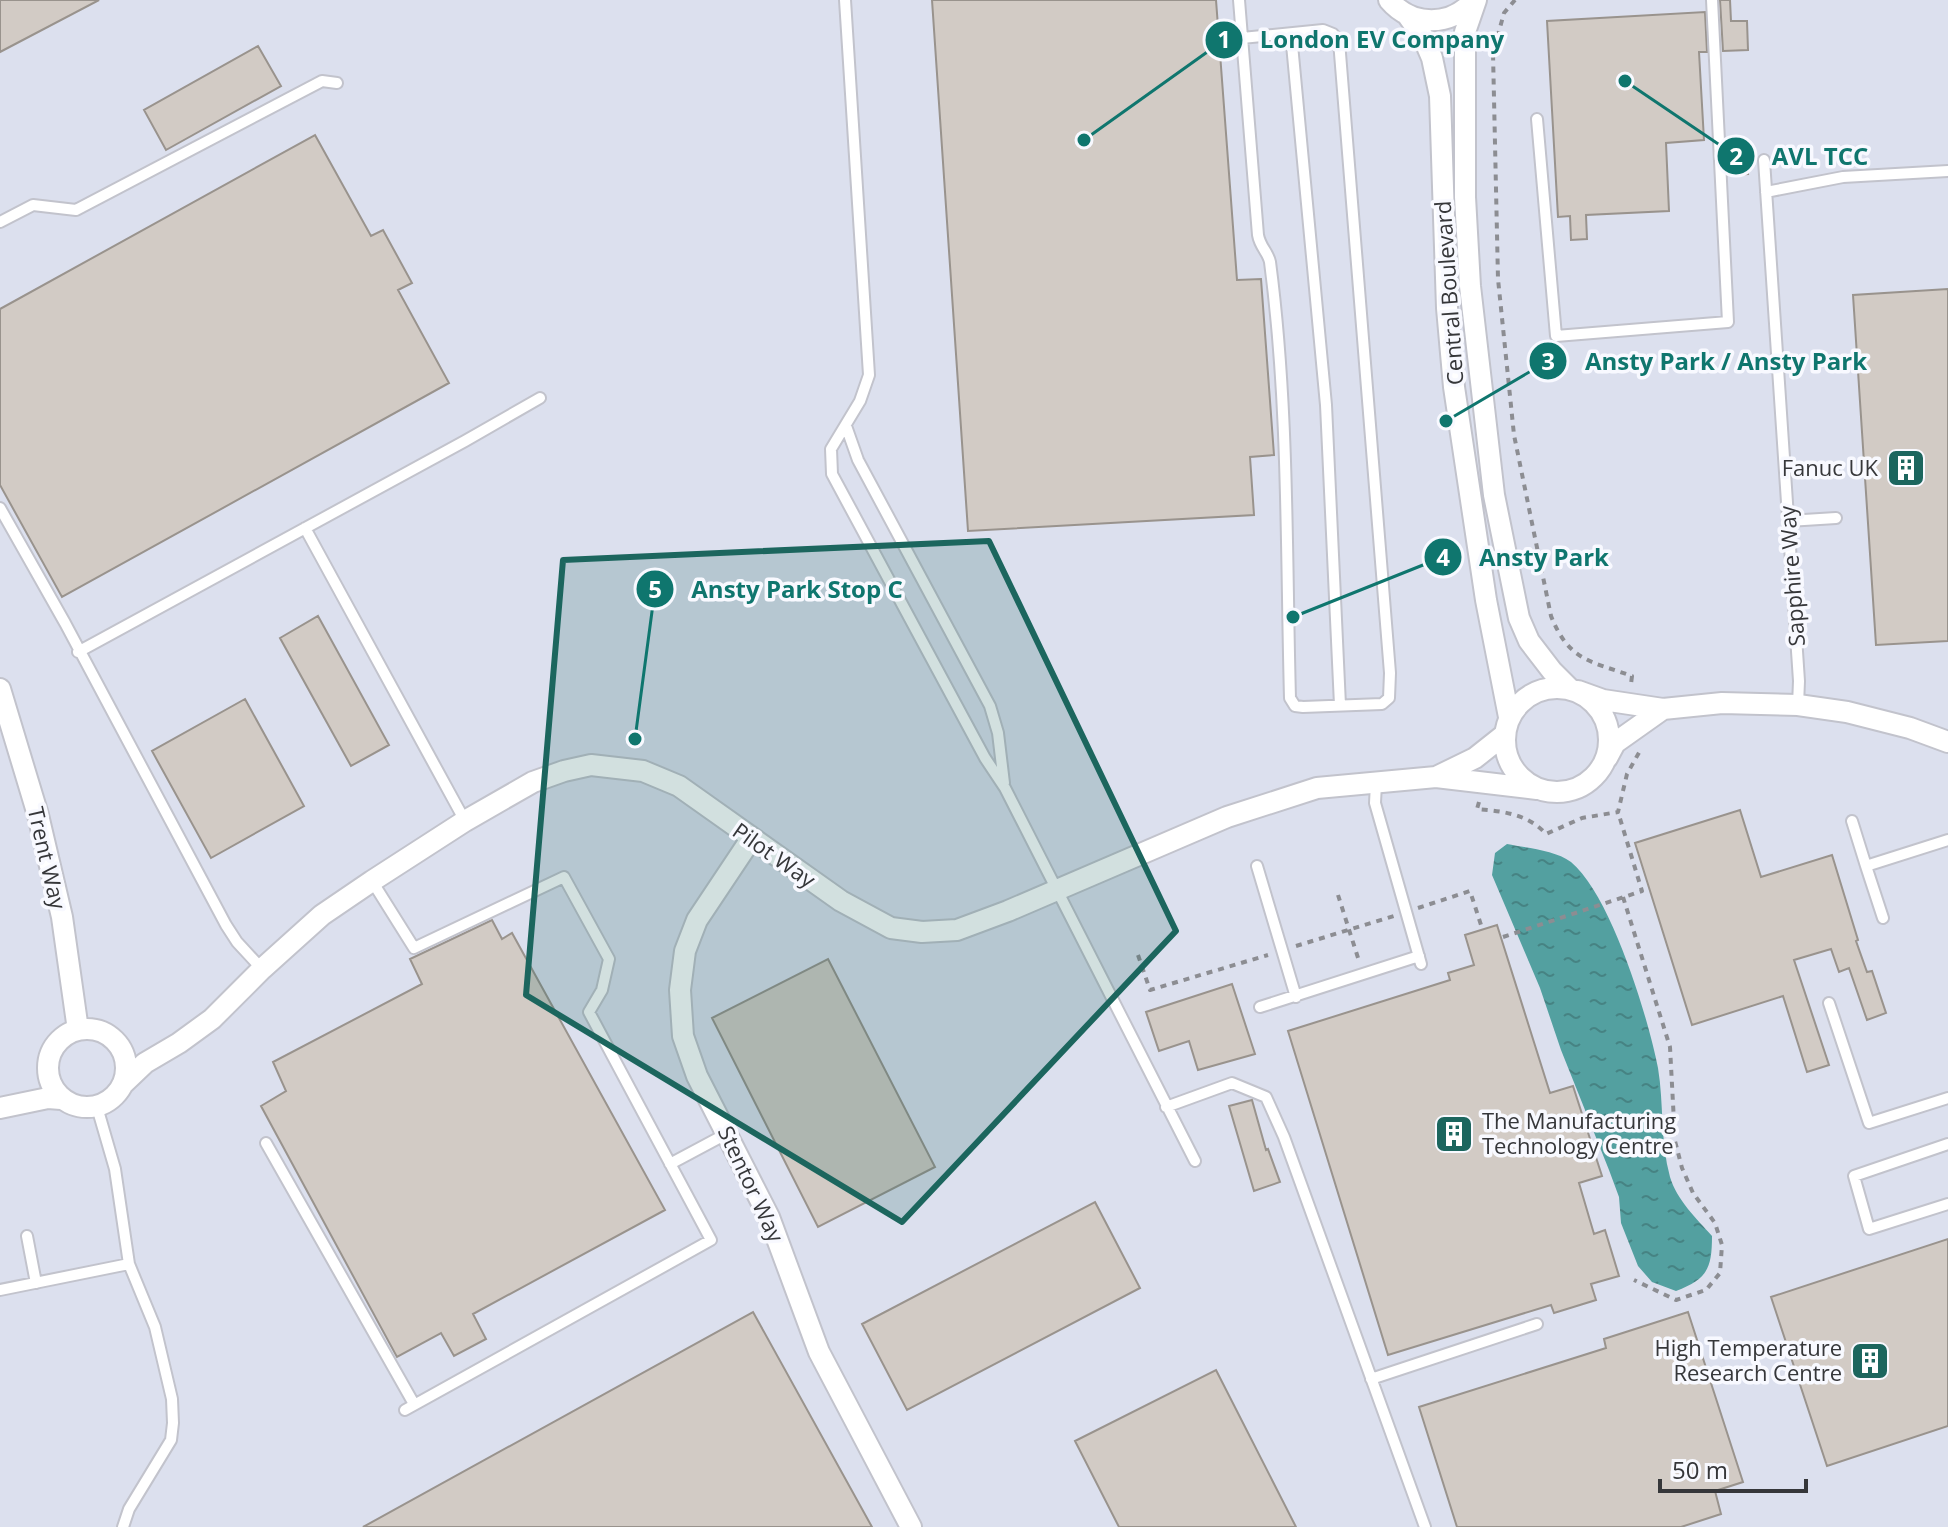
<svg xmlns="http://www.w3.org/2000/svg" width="1948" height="1527" font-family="'Open Sans',sans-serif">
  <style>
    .built { fill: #dce0ee }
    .water { fill: url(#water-ripples) }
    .building { fill: #d2cbc5; stroke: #99938d; stroke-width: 2 }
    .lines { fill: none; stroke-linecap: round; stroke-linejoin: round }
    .lane-casing { stroke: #c2c3cc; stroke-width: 14 }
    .street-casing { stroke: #c2c3cc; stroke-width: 24 }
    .path { stroke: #8c8d92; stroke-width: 4; stroke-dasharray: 6 6; stroke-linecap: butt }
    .lane { stroke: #fff; stroke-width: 10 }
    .street { stroke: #fff; stroke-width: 20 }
    .marked { fill: #1c665e; fill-opacity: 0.2; stroke: #1c665e; stroke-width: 6; stroke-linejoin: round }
    .labels { text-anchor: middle; stroke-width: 7; stroke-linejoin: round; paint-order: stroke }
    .street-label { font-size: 22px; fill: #36373a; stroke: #f8f9ff }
    .poi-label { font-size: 22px; fill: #36373a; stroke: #f8f9ff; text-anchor: end }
    .leader { fill: none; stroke: #0f766e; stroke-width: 3 }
    .callout-dot { fill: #0f766e; stroke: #f8f9ff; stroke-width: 3 }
    .mark-label { font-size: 24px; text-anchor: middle; font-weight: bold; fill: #fff }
    .callout-label { font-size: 24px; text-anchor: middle; font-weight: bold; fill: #0f766e; stroke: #f8f9ff; stroke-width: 7; stroke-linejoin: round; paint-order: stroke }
  </style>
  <defs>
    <pattern id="water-ripples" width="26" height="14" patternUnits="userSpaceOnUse" patternTransform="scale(2)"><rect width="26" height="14" fill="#53a0a0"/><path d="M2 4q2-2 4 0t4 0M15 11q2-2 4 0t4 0" fill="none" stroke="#468383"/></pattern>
  </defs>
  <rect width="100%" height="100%" fill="#eaecf4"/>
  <path class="built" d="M0 0H1948V1527H0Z"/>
  <path class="water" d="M1507 844C1527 848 1555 850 1571 862 1611 895 1648 1017 1658 1068 1664 1104 1660 1141 1670 1177 1677 1200 1696 1218 1712 1236 1712 1269 1707 1279 1676 1291L1652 1282 1638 1266 1621 1223 1619 1197 1609 1170 1561 1050 1540 988 1492 875 1495 853Z"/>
  <path class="building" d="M0 0H99L0 52Z
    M932 0H1216L1237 280 1261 279 1274 455 1250 457 1254 515 968 531Z
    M1720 0H1730L1731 21H1747L1748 50 1723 51Z
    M1705 12 1707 52H1699L1704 140 1666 143 1669 211 1586 215 1587 239 1571 240 1570 216 1558 217 1547 21Z
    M258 46 281 86 166 150 144 110Z
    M315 135 371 236 383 230 412 283 398 290 449 383 62 597 0 485V309Z
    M1746 155 1748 174 1732 175 1730 156Z
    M1948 289V641L1876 645 1853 295Z
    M318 616 389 745 351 766 280 638Z
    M245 699 304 806 211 858 152 751Z
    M1740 810 1761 877 1832 855 1858 940 1856 941 1867 972 1872 971 1886 1013 1867 1020 1849 968 1839 972 1831 949 1794 960 1829 1065 1807 1072 1783 996 1692 1025 1635 843Z
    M492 920 502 939 512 933 665 1210 473 1314 486 1339 454 1356 441 1333 397 1357 261 1106 286 1091 273 1062 422 984 410 959Z
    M1497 925 1550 1093 1573 1086 1602 1176 1579 1183 1594 1234 1605 1230 1619 1276 1591 1284 1596 1300 1554 1313 1551 1305 1388 1355 1288 1031 1450 980 1448 973 1474 965 1465 935Z
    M828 959 935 1167 818 1227 712 1018Z
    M1232 984 1255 1054 1198 1070 1189 1041 1159 1051 1146 1012Z
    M1252 1100 1266 1150 1268 1149 1280 1182 1254 1191 1229 1106Z
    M1095 1202 1140 1288 907 1410 862 1324Z
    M1948 1239V1426L1827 1466 1771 1297Z
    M753 1312 872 1527H363Z
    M1688 1312 1743 1482 1715 1491 1721 1514 1681 1527H1457L1419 1407 1606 1348 1604 1339Z
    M1216 1370 1296 1527H1119L1075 1441Z"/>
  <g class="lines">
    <g class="lane-casing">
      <path id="lane" d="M845 0 869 375 860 401 831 449 832 474 985 758 1005 788 1195 1161
        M1239 0 1258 235C1260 247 1268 252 1270 262 1289 406 1286 553 1290 698L1295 706 1303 707 1382 704 1389 698 1390 673 1339 41 1333 34 1323 30 1242 38
        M1291 34 1326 405 1340 705
        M1537 119 1556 336 1728 322 1712 0
        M1764 160 1799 681 1798 705
        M1766 192 1843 177 1948 171
        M0 222 33 205 76 210 322 81 337 83
        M846 426 858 460 990 706 998 733 1004 783
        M0 508 65 623 226 925 237 942 262 969
        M1788 521 1836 518
        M305 528 465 821
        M78 652 465 441 540 398
        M1376 783 1375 803 1421 964
        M1852 821 1866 866
        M1257 866 1296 997
        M372 881 414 948 564 877 609 959 602 990 589 1012 711 1240 405 1410
        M1883 918 1866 866 1948 840
        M1829 1003 1869 1123 1948 1098
        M1260 1007 1419 956
        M97 1107 115 1169 129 1264 155 1327 172 1399 173 1423 171 1440 129 1509 123 1527
        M1166 1107 1232 1083 1266 1097 1284 1137 1425 1527
        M266 1143 414 1404
        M1948 1144 1854 1176 1869 1229 1948 1204
        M670 1164 728 1133
        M27 1236 36 1283
        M0 1290 129 1264
        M1371 1379 1537 1324"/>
    </g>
    <g class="street-casing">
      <path id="street" d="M1389 0C1412 27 1451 27 1474 0
        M1476 0 1465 32V197L1470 286 1494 495 1519 618 1529 641 1552 671 1570 689
        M1408 16 1423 37 1432 58 1440 96 1447 308 1454 387 1486 600 1509 717
        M1505 740a52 52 0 1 1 104 0a52 52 0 1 1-104 0Z
        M0 689 38 815 62 917 78 1030
        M1578 691 1603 700 1663 709 1722 703 1798 705 1847 712 1910 728 1948 742
        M1607 758 1615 743 1663 709
        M1436 777 1475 758 1504 735
        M751 839 697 920 685 951 680 990 683 1036 697 1076 769 1217 819 1352 911 1527
        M48 1068a39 39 0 1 1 78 0a39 39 0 1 1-78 0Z
        M124 1083 145 1063 179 1043 212 1019 262 969 322 915 372 881 465 821 533 782 564 771 591 765 643 771 679 786 841 901 891 928 922 932 957 930 1008 911 1227 817 1317 788 1436 777 1537 789
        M0 1108 48 1098 61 1099"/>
    </g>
    <path class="path" d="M1515 0 1504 13 1493 53 1498 279 1514 435 1551 616C1569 661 1590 661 1632 676L1631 684
      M1479 802 1477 809C1502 811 1528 814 1546 834L1582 818 1618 812 1627 774 1641 749
      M1338 895 1359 961
      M1623 897 1670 1047 1675 1141 1682 1168 1693 1193 1715 1223 1722 1245 1720 1273 1706 1290 1676 1300 1634 1280
      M1418 908 1470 891 1482 928
      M1503 937 1642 891 1618 812
      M1296 946 1394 916
      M1138 955 1150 990 1268 955"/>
    <use href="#lane" class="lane"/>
    <use href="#street" class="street"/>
  </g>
  <path class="marked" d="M989 541 1176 931 902 1222 526 995 563 560Z"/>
  <defs>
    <g id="building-square" transform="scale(2)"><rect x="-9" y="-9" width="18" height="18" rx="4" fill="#1c665e" stroke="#f8f9ff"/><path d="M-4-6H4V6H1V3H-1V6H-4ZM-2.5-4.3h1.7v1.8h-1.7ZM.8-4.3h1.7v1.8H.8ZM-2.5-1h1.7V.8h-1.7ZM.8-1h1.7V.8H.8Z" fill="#fff"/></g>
  </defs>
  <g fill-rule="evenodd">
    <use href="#building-square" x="1906" y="468"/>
    <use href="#building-square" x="1454" y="1134"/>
    <use href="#building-square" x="1870" y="1361"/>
  </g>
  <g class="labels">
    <g class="street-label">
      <text transform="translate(1449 293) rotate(-94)" y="8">Central Boulevard</text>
      <text transform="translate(1792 576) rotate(-94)" y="8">Sapphire Way</text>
      <text transform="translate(774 855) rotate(35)" y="8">Pilot Way</text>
      <text transform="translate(47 858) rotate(77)" y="8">Trent Way</text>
      <text transform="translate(751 1184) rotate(65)" y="8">Stentor Way</text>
    </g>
    <g class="poi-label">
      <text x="1878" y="476">Fanuc UK</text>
      <text x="1482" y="1129" text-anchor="start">The Manufacturing<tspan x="1482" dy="25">Technology Centre</tspan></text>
      <text x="1842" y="1356">High Temperature<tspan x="1842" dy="25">Research Centre</tspan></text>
    </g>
  </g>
  <path class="leader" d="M1084 140L1224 40M1625 81L1736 156M1446 421L1548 361M1293 617L1443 557M635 739L655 589"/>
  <g class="callout-dot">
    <circle cx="1084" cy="140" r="8"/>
    <circle cx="1625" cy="81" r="8"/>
    <circle cx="1446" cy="421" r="8"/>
    <circle cx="1293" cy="617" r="8"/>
    <circle cx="635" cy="739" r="8"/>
    <circle cx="1224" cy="40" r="20"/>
    <circle cx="1736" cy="156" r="20"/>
    <circle cx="1548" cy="361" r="20"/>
    <circle cx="1443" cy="557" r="20"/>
    <circle cx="655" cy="589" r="20"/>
  </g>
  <g class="mark-label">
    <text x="1224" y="48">1</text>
    <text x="1736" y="165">2</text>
    <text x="1548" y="370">3</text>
    <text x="1443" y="566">4</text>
    <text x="655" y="598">5</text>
  </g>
  <g class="callout-label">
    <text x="1382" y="48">London EV Company</text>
    <text x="1820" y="165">AVL TCC</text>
    <text x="1726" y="370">Ansty Park / Ansty Park</text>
    <text x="1544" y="566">Ansty Park</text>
    <text x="797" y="598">Ansty Park Stop C</text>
  </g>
  <path d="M1660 1479v12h146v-12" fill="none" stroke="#36373a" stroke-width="4"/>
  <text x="1672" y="1479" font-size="24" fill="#36373a" stroke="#f8f9ff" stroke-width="6" paint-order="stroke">50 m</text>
</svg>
